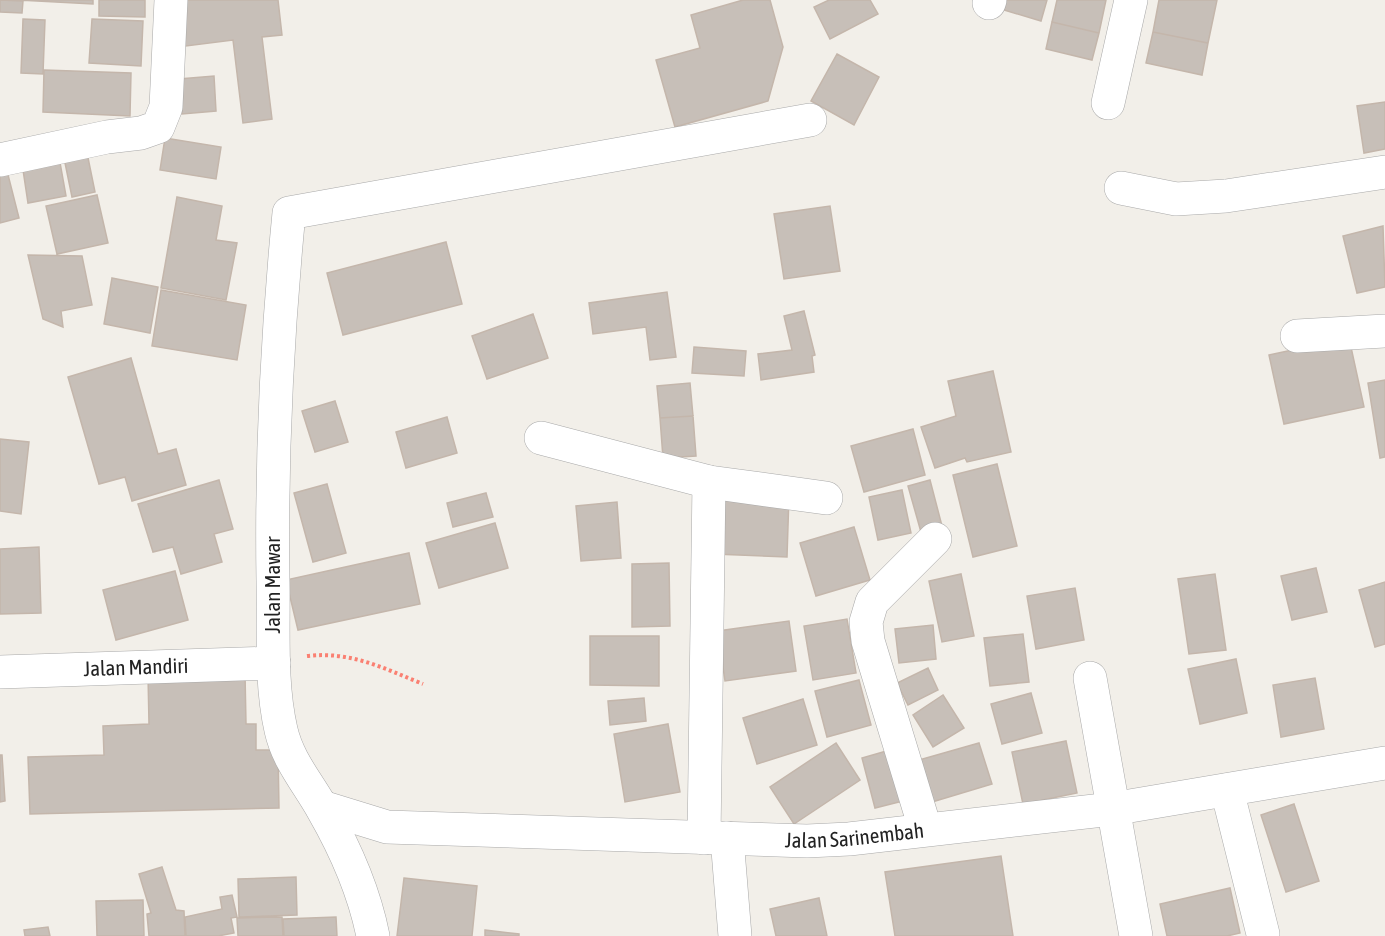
<svg xmlns="http://www.w3.org/2000/svg" width="1385" height="936" font-family="'Asap Condensed',sans-serif">
  <style>
    .building { fill: #c7bfb8; stroke: #c4b6ab; stroke-width: 1.5 }
    .lines { fill: none; stroke-linecap: round; stroke-linejoin: round }
    .minor-casing { stroke: #a9a9a9; stroke-width: 34 }
    .path { stroke: #fa8072; stroke-width: 4; stroke-dasharray: 3 3; stroke-linecap: butt }
    .minor { stroke: #fff; stroke-width: 33 }
    .labels { text-anchor: middle; stroke-width: 5; stroke-linejoin: round; paint-order: stroke }
    .street-label { font-size: 21px; fill: #222; stroke: #fff }
  </style>
  <rect width="100%" height="100%" fill="#f2efe9"/>
  <path class="building" d="M0 0 23 1 22 13 0 12Z
    M18 0H93V4Z
    M99 0H145V17L99 16Z
    M175 0H278L282 35 262 37 272 119 243 123 233 40 178 47Z
    M743 0H770L783 47 768 101 675 127 656 60 700 48 691 15Z
    M829 0H870L878 14 830 39 814 7Z
    M1006 0H1047L1041 21 1004 10Z
    M1057 0H1106L1099 33 1052 22Z
    M1159 0H1217L1208 43 1153 32Z
    M23 19 45 20 43 74 21 73Z
    M92 19 143 21 141 66 89 63Z
    M1052 22 1099 33 1092 60 1046 49Z
    M1153 32 1208 43 1202 75 1146 63Z
    M837 54 879 77 854 125 811 101Z
    M44 70 131 73 130 116 43 112Z
    M214 76 216 111 182 114 179 79Z
    M1385 102V149L1364 153 1357 106Z
    M165 138 221 147 216 179 160 170Z
    M86 148 95 192 72 197 63 153Z
    M59 157 66 196 28 203 22 163Z
    M5 163 19 218 0 223V165Z
    M97 195 108 243 57 254 46 206Z
    M177 197 222 206 216 240 237 243 226 300 161 288Z
    M830 206 840 271 784 279 774 214Z
    M1383 226 1385 287 1357 293 1343 236Z
    M446 242 462 304 343 335 327 273Z
    M28 255 82 256 92 305 61 311 63 327 43 319Z
    M112 278 158 287 150 333 104 324Z
    M161 290 246 305 237 360 152 346Z
    M667 292 676 357 650 360 646 327 593 334 589 303Z
    M804 311 815 355 812 356 814 372 761 380 758 354 792 350 784 316Z
    M533 314 548 358 487 379 472 336Z
    M1349 338 1364 407 1284 424 1269 355Z
    M694 347 746 351 744 376 692 373Z
    M131 358 158 454 176 449 186 485 132 501 125 477 99 484 68 377Z
    M993 371 1011 452 967 462 965 458 935 468 921 427 956 416 948 381Z
    M1385 380V457L1380 458 1368 383Z
    M690 383 693 416 660 418 657 386Z
    M335 401 348 442 315 452 302 411Z
    M693 416 696 456 663 458 660 418Z
    M447 417 457 453 406 468 396 432Z
    M913 429 925 475 864 492 851 446Z
    M0 439 29 442 21 514 0 511Z
    M997 464 1017 546 973 557 953 475Z
    M219 480 233 529 214 534 222 562 181 574 173 547 153 552 138 504Z
    M930 480 942 526 921 532 908 486Z
    M327 484 346 553 313 562 294 493Z
    M902 490 911 533 878 540 869 497Z
    M486 493 493 517 453 527 447 503Z
    M716 493 789 495 787 557 714 554Z
    M617 502 621 558 581 561 576 506Z
    M495 523 508 568 439 588 426 543Z
    M854 527 870 580 816 596 800 543Z
    M39 547 41 613 0 614V549Z
    M409 553 420 604 298 630 286 580Z
    M669 563 670 626 632 627V564Z
    M1316 568 1327 612 1292 620 1281 576Z
    M175 571 188 620 116 640 103 590Z
    M961 574 974 636 942 642 929 581Z
    M1215 574 1226 650 1189 654 1178 579Z
    M1385 582V644L1375 647 1359 590Z
    M1075 588 1084 640 1036 649 1027 596Z
    M847 619 856 673 813 680 804 626Z
    M789 621 796 671 725 681 718 631Z
    M933 625 936 659 899 663 895 629Z
    M1023 634 1029 682 990 686 984 638Z
    M590 636H659V686L590 685Z
    M1236 659 1247 713 1200 724 1188 669Z
    M928 668 938 690 908 705 897 683Z
    M245 673 246 724H256V750H278L279 808 30 814 28 757 104 755 103 726 149 724 148 675Z
    M1315 678 1324 729 1281 737 1273 685Z
    M859 680 871 725 827 737 815 691Z
    M1031 693 1042 733 1002 744 991 704Z
    M943 695 964 728 933 747 913 715Z
    M644 698 646 721 610 725 608 701Z
    M803 699 817 745 757 764 743 718Z
    M668 724 680 792 625 802 614 734Z
    M1066 741 1077 793 1023 804 1012 752Z
    M836 743 860 780 794 824 770 787Z
    M979 743 992 784 932 802 919 760Z
    M890 750 903 801 875 808 862 758Z
    M0 755H2L5 801 0 802Z
    M1294 804 1319 881 1286 892 1261 815Z
    M1001 856 1013 936H895L885 872Z
    M162 867 176 910 184 911 185 936H149L147 914 151 913 139 874Z
    M296 877 297 915 239 917 238 879Z
    M404 878 477 886 472 936H397Z
    M1230 888 1240 933 1227 936H1167L1160 904Z
    M232 895 237 917 231 918 234 933 218 936H186L185 917 222 909 220 897Z
    M819 898 827 936H776L770 909Z
    M143 900 144 936H97L96 901Z
    M282 917 283 936H238L237 918Z
    M336 917 337 936H284L283 919Z
    M48 927 50 936H25L24 930Z
    M485 930 519 934V936H485Z"/>
  <g class="lines">
    <g class="minor-casing">
      <g id="minor">
        <path d="M989 3 990 0"/>
        <path d="M1108 103 1131 0"/>
        <path d="M0 160 107 137 141 133 158 127 166 107 171 0"/>
        <path d="M1121 188 1176 199 1226 196 1385 172"/>
        <path d="M1297 336 1385 331"/>
        <path d="M541 438 709 482 826 498"/>
        <path id="s1" d="M0 672 274 663"/>
        <path d="M1090 678 1136 936"/>
        <path d="M1227 790 1263 934"/>
        <path id="s2" d="M322 807 387 827 807 841 849 839 1112 809 1385 763"/>
        <path d="M925 828 868 641 866 622 872 602 935 539"/>
        <path d="M704 838 709 482"/>
        <path d="M727 838 735 936"/>
        <path d="M373 936C364 891 346 850 323 810 308 783 288 761 281 730 270 682 274 629 273 581 271 457 277 336 289 213L810 120"/>
      </g>
    </g>
    <path class="path" d="M307 656C351 651 383 668 423 684"/>
    <use href="#minor" class="minor"/>
  </g>
  <g class="labels">
    <g class="street-label">
      <text transform="translate(273 585) rotate(-90)" y="7">Jalan Mawar</text>
      <text dy="7" stroke="none"><textPath href="#s1" startOffset="136">Jalan Mandiri</textPath></text>
      <text dy="7" stroke="none"><textPath href="#s2" startOffset="536">Jalan Sarinembah</textPath></text>
    </g>
  </g>
</svg>
